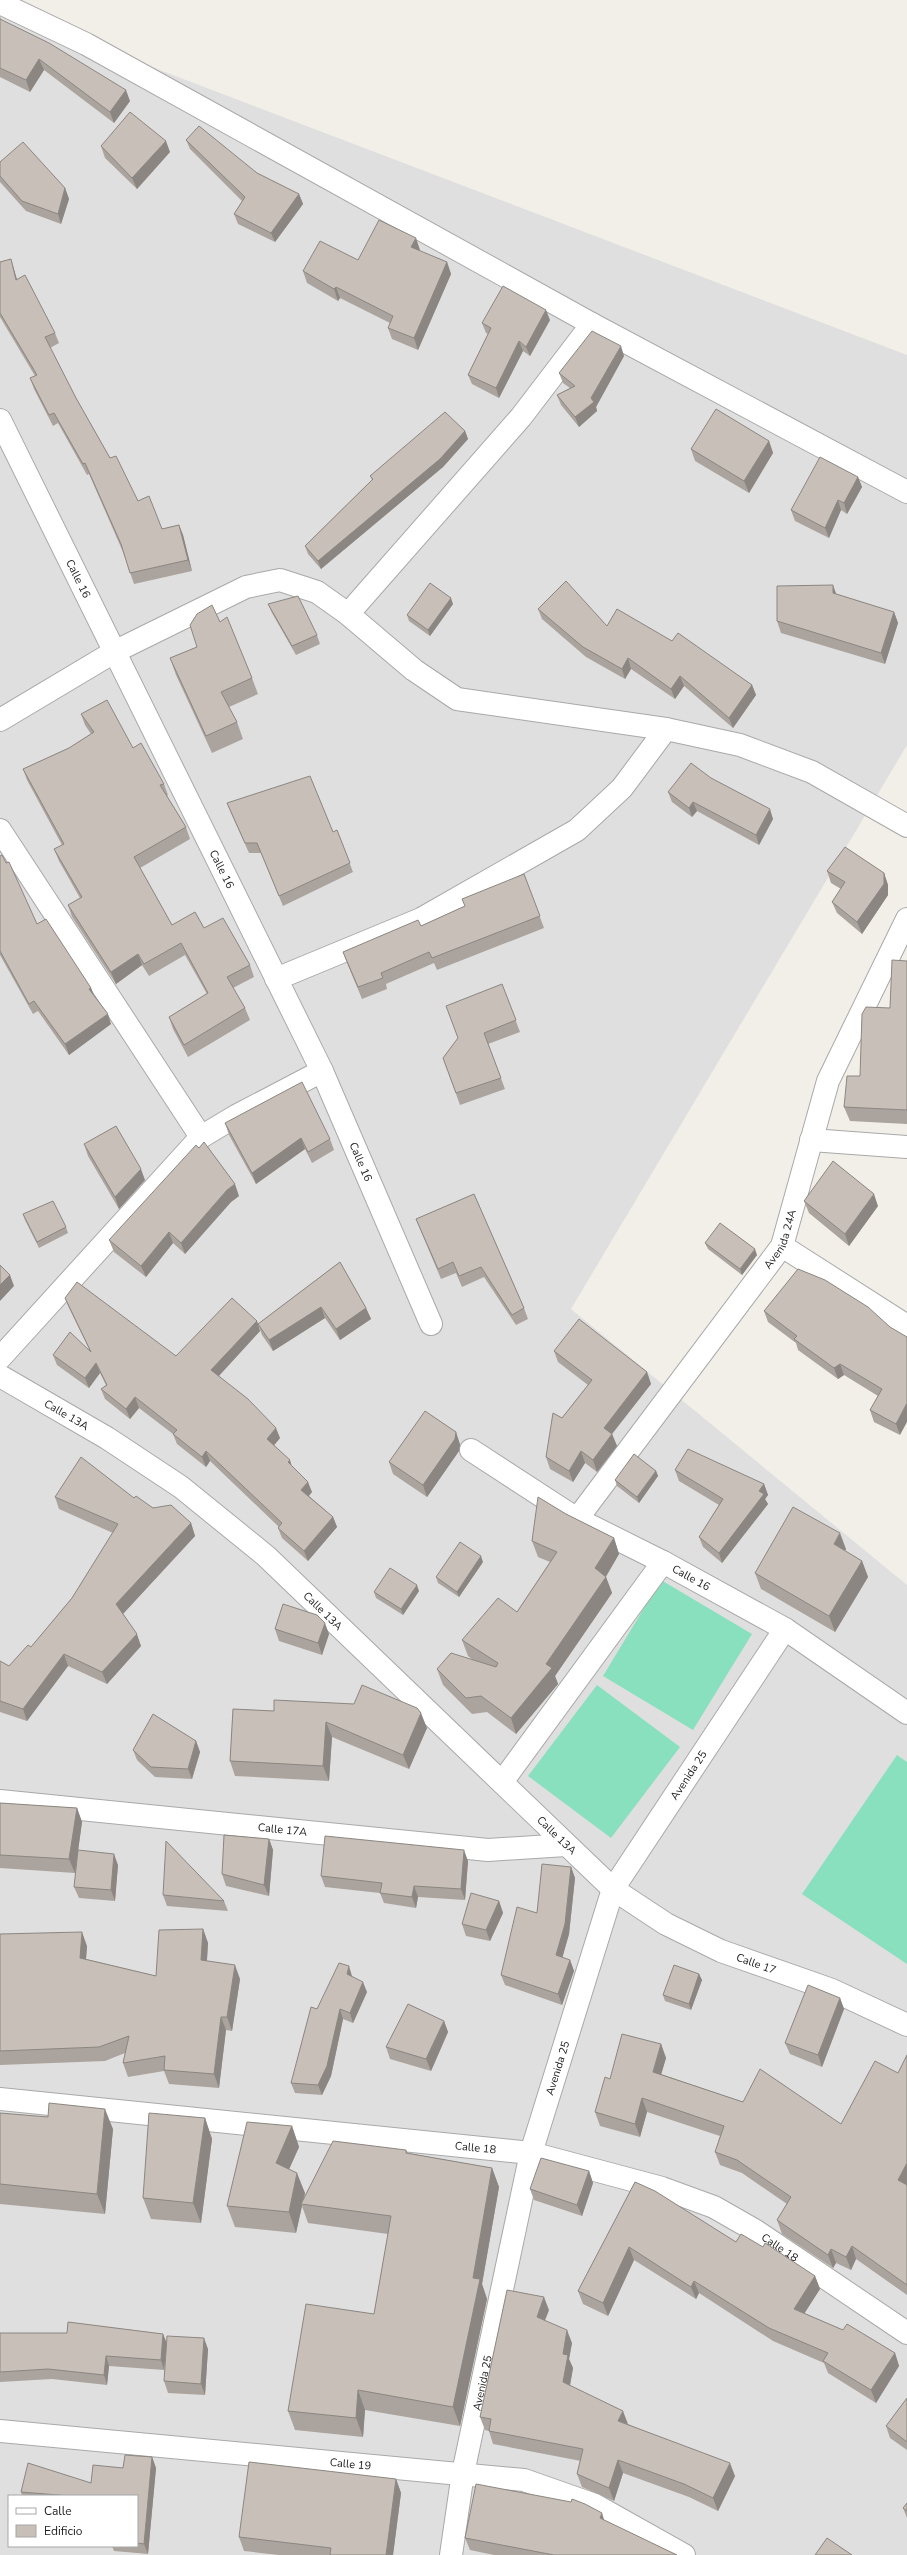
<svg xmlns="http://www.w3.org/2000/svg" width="907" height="2555" font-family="'Nunito Sans',sans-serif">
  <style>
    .residential { fill: #e0dfdf; fill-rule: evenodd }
    .pitch { fill: #88e0be }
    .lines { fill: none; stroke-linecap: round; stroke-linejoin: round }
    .minor-casing { stroke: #a9a9a9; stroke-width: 24 }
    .tertiary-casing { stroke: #a9a9a9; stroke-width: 24 }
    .minor { stroke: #fff; stroke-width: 22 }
    .tertiary { stroke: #fff; stroke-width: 22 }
    .wall { fill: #aba49e }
    .shaded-wall { fill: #8b8681 }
    .building { fill: #c7bfb8; stroke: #8b8681 }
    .labels { text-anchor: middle; stroke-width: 3; stroke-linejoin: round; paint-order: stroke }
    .street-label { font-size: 11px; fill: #222; stroke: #fff }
  </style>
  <rect width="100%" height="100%" fill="#f2efe9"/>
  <path class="residential" d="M0 9 907 355V745L571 1309 907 1585V2555H0ZM9 2496H137V2546H9Z"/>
  <path class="pitch" d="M661 1580 752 1634 693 1730 603 1676Z
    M597 1685 680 1747 611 1838 528 1776Z
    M897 1755 907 1762V1964L802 1894Z"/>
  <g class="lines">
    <g class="minor-casing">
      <g id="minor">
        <path d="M0 3 86 44 592 324 907 492"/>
        <path id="s1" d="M0 420 322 1071 431 1324"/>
        <path d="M348 614 521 417 592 324"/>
        <path d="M0 720 114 652 246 587 280 580 317 592 348 614 414 670 457 699 666 729 740 745 812 772 907 826"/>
        <path d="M0 830 201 1137"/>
        <path d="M276 979 421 919 577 830 622 788 666 729"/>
        <path d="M811 1140 907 1147"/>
        <path d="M782 1246 907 1326"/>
        <path d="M0 1358 201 1137 236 1116 322 1071"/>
        <path id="s2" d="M0 1376 107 1438 181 1487 266 1556 613 1889 666 1924 721 1951 832 1990 907 2025"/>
        <path id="s3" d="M471 1450 577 1519 663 1562 785 1629 907 1713"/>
        <path id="s4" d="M577 1519 782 1246 828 1081 907 919"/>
        <path d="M502 1782 663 1562"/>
        <path id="s5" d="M0 1801 488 1850 566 1845"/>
        <path id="s6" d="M0 2431 524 2480 595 2505 684 2555"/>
        <path id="s7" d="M451 2555 463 2473 531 2153 613 1889 785 1629"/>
      </g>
    </g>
    <g class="tertiary-casing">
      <g id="tertiary">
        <path id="s8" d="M0 2099 531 2153 662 2188 714 2207 756 2231 907 2333"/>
      </g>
    </g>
    <use href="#minor" class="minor"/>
    <use href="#tertiary" class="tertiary"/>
  </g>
  <path class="wall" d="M0 16 1 20 130 101 114 123 44 70 30 92 0 77Z
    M186 140 257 173 299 194 303 204 275 242 238 224 234 214 242 201 190 149Z
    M101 146 170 152 137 189 105 158Z
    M0 162 65 188 69 199 61 224 26 211 0 182Z
    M420 250 419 251 447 262 451 274 418 350 392 339 388 328 390 323 340 298 338 301 307 283 303 271 358 260Z
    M11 259 17 279 55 333 59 343 50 348 76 398 110 458 138 501 162 529 179 525 183 535 192 571 134 584 123 552 89 474 87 475 58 423 53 426 34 389 30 378 35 376 0 317V262Z
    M550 320 530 356 523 351 499 398 472 384 468 375 488 334 486 333 482 323Z
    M624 356 596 407 597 411 579 427 561 405 557 395 570 388 563 383 559 373Z
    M465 431 468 439 443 467 321 569 308 554 305 546 372 480 370 476Z
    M769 441 773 453 749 493 695 461 691 449Z
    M858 477 862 487 847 514 841 510 829 538 795 521 791 510Z
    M836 594 894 612 898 623 885 664 781 633 777 621Z
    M268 604 317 635 320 644 296 655 272 613Z
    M453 604 430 636 409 621 407 615Z
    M538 609 672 641 752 685 756 695 733 728 684 686 675 699 631 669 625 679 586 657 542 619Z
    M220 622 252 678 258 694 229 707 237 722 243 739 212 753 176 675 170 658 197 647Z
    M81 714 133 748 164 784 168 795 167 796 186 827 190 839 140 868 172 925 204 928 250 965 254 977 233 988 245 1008 250 1020 188 1057 173 1029 169 1017 207 994 185 955 149 976 142 965 116 984 72 917 68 905 80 898 59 861 54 849 62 845 27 780 23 769 69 748 91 734 85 725Z
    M711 778 773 819 759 845 697 811 692 817 672 802 668 792Z
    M227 803 333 832 337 830 353 872 283 906 261 853H249L231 813Z
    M0 856 6 863 37 924 91 988 94 996 111 1024 69 1055 38 1011 33 1014 0 955Z
    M827 871 884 873 888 885V895L862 934 837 913 832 902 841 889 831 883Z
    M524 874 544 928 437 970 434 963 386 984 387 989 362 999 347 963 343 952 421 926 465 906Z
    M907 961V1124L850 1121 844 1107 860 1076 890 1008Z
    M502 984 520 1032 488 1044 505 1089 460 1105 443 1058 458 1038Z
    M225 1123 330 1139 334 1150 312 1163 305 1149 256 1184 229 1135Z
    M84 1144 145 1180 119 1209 88 1156Z
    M474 1194 524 1308 528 1319 516 1325 484 1277 462 1287 456 1273 441 1279 420 1229 416 1219Z
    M239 1196 231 1202 185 1254 173 1243 146 1277 114 1252 109 1240Z
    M804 1201 878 1206 849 1246 809 1213Z
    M23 1214 66 1227 68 1233 39 1248 25 1220Z
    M705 1243 757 1255 742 1275 708 1249Z
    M340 1262 366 1308 371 1319 340 1340 325 1318 273 1351 262 1335 258 1324Z
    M65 1298 176 1356 257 1321 260 1331 219 1376 280 1438 274 1445 292 1466 312 1492 309 1496 333 1517 337 1527 308 1561 282 1538 278 1528 279 1527 210 1461 206 1467 177 1444 173 1434 139 1408 130 1419 105 1399 101 1389 106 1385 100 1373 89 1388 57 1365 53 1355 89 1349 69 1308Z
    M868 1307 900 1435 874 1422 870 1410 878 1396 844 1375 838 1379 798 1350 796 1343 768 1322 764 1311Z
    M554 1351 647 1372 651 1384 612 1434 617 1446 597 1472 585 1463 573 1482 550 1469 546 1457 562 1418 588 1385 558 1362Z
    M460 1444 459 1451 427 1497 393 1474 389 1462Z
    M675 1470 764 1484 768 1495 765 1499 768 1504 722 1563 703 1547 699 1537 719 1505 679 1481Z
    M656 1471 658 1476 639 1503 617 1486 615 1480Z
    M55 1497 134 1498 153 1508 191 1523 195 1536 123 1614 141 1646 107 1684 68 1666 27 1721 0 1712V1661L9 1666 31 1647 72 1598 113 1533 59 1509Z
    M566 1514 614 1538 619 1554 606 1577 612 1593 555 1676 558 1684 516 1734 487 1712 472 1714 443 1685 437 1669 474 1661 468 1656 462 1640 517 1612 550 1562 538 1557 532 1541Z
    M846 1549 845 1551 862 1561 868 1577 835 1632 761 1589 755 1573Z
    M483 1562 459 1597 438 1583 436 1577Z
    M419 1591 403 1615 376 1598 374 1592Z
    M275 1629 329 1634 322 1655 279 1641Z
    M233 1709 427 1728 409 1769 332 1737 329 1781 235 1776 230 1761Z
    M196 1741 200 1752 192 1779 155 1777 137 1760 133 1750Z
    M0 1803 77 1808 82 1822 75 1873 0 1868Z
    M269 1839 273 1850 269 1896 226 1886 222 1874Z
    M468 1861 465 1900 418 1897 416 1908 384 1903 380 1893 325 1887 321 1876Z
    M118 1865 115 1901 79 1898 74 1887Z
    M571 1867 575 1878 569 1934 562 1958 570 1960 574 1971 562 2005 505 1985 501 1975 537 1913Z
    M163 1895 224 1901 228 1911 167 1906Z
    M499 1901 503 1913 490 1941 466 1936 462 1924Z
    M203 1929 208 1943 207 1961 240 1979 232 2031 226 2030 219 2088 169 2084 164 2071 128 2077 123 2063 125 2053 105 2061 0 2065V1934L87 1946 86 1959 156 1976Z
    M699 1974 702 1980 691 2010 665 2001 663 1995Z
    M352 1976 367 1992 353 2023 343 2019 331 2076 322 2095 295 2093 291 2083 317 2009Z
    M840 1998 844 2009 822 2067 790 2054 785 2043Z
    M444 2021 448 2032 431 2071 390 2059 386 2047Z
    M661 2044 666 2058 661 2074 743 2102 841 2124 898 2073 907 2055V2295L856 2259 851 2270 836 2263 833 2268 782 2234 777 2220 787 2204 742 2173 720 2165 715 2152 720 2136 647 2112 640 2137 600 2126 595 2112 610 2079Z
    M0 2113 48 2117 113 2129 105 2214 0 2204Z
    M205 2118 212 2139 201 2223 151 2219 143 2198Z
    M292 2126 299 2147 289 2169 305 2193 304 2199 406 2150 408 2153 492 2168 499 2187 482 2284 487 2299 460 2426 365 2410 363 2437 295 2430 288 2411 374 2314 388 2234 308 2223 302 2206 296 2233 235 2227 227 2206Z
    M589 2171 593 2183 582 2216 534 2200 530 2189Z
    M635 2182 736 2242 815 2276 820 2289 804 2313 895 2353 899 2366 876 2403 828 2373 824 2363 773 2341 699 2293 696 2299 634 2260 608 2316 583 2304 578 2291Z
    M549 2310 545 2320 572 2343 569 2359 573 2368 570 2386 628 2424 735 2476 718 2511 689 2497 623 2473 614 2501 582 2487 577 2474 581 2461 493 2444 489 2431 485 2430 480 2417Z
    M0 2333 163 2334 167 2344 164 2370 109 2366 107 2385 52 2379 0 2382Z
    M208 2349 205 2395 168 2393 164 2381Z
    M907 2398V2450L890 2438 886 2426Z
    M152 2457 156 2468 148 2554 114 2551 112 2546H137V2496H22L21 2492 91 2483 123 2468Z
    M396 2479 401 2493 393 2555H279L244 2551 239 2537Z
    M907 2503V2518L903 2508Z
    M604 2521 677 2555H494L470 2550 465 2538Z"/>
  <path class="shaded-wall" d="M39 59 44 70 30 92 26 80Z
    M126 90 130 101 114 123 110 112Z
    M166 141 170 152 137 189 132 178Z
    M65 188 69 199 61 224 58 214Z
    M299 194 303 204 275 242 271 233Z
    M416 238 420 250 415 259 411 247Z
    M11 259 14 270 20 290 16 280Z
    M447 262 451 274 418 350 414 338Z
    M336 287 340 298 338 301 334 289Z
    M546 310 550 320 530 356 526 347Z
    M519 341 523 351 499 398 496 388Z
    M621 346 624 356 596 407 597 411 579 427 575 417 591 398Z
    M465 431 468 439 443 467 321 569 318 561Z
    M769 441 773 453 749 493 744 481Z
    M858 477 862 487 847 514 844 503Z
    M838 500 841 510 829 538 825 528Z
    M179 525 183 535 192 571 188 560Z
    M833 585 837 596 833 593Z
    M451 598 453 604 430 636 428 630Z
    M894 612 898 623 885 664 881 653Z
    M628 658 631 669 625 679 622 669Z
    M680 676 684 686 675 699 671 689Z
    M752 685 756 695 733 728 729 718Z
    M693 802 697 811 692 817 689 808Z
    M770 809 773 819 759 845 756 835Z
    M884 873 888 885V895L862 934 857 922Z
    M138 954 142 965 116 984 111 972Z
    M91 988 95 998 89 989Z
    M108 1014 111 1024 69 1055 65 1044Z
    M301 1138 305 1149 256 1184 252 1173Z
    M141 1169 145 1180 119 1209 115 1197Z
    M235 1184 239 1196 231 1202 185 1254 181 1243 227 1190Z
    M874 1194 878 1206 849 1246 845 1234Z
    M169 1232 173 1243 146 1277 141 1266Z
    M755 1249 757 1255 742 1275 740 1269Z
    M10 1275 14 1286 0 1301V1285Z
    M321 1307 325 1318 273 1351 269 1340Z
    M366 1308 371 1319 340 1340 336 1329Z
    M257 1321 260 1331 215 1380 211 1370Z
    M96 1363 100 1373 89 1388 85 1378Z
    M840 1364 844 1375 838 1379 834 1368Z
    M647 1372 651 1384 608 1439 604 1428Z
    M135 1397 139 1408 130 1419 126 1409Z
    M907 1403V1422L900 1435 896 1424Z
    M276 1428 280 1438 271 1449 267 1439Z
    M456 1432 460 1444 459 1451 427 1497 423 1485Z
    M612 1434 617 1446 597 1472 593 1460Z
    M206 1451 210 1461 206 1467 202 1457Z
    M581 1451 585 1463 573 1482 569 1471Z
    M290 1460 293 1470 288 1462Z
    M656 1471 658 1476 639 1503 637 1497Z
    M308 1482 312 1492 305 1500 301 1490Z
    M764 1484 768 1495 765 1499 768 1504 722 1563 719 1553Z
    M333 1517 337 1527 308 1561 304 1551Z
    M191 1523 195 1536 121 1616 116 1604Z
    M840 1533 846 1549 839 1561 834 1544Z
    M614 1538 619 1554 603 1581 606 1577 612 1593 555 1676 558 1684 516 1734 511 1718 546 1664 595 1568Z
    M481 1556 483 1562 459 1597 457 1592Z
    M862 1561 868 1577 835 1632 829 1616Z
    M417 1585 419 1591 403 1615 401 1609Z
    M325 1623 329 1634 322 1655 318 1643Z
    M137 1634 141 1646 107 1684 102 1672Z
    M64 1654 68 1666 27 1721 23 1709Z
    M421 1713 427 1728 409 1769 403 1755Z
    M326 1722 332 1737 329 1781 323 1766Z
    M196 1741 200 1752 192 1779 188 1769Z
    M77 1808 82 1822 75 1873 69 1859Z
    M269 1839 273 1850 269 1896 264 1885Z
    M464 1850 468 1861 465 1900 461 1889Z
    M114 1854 118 1865 115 1901 111 1890Z
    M571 1867 575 1878 569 1934 560 1966 556 1955Z
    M414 1886 418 1897 416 1908 412 1897Z
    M499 1901 503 1913 490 1941 486 1930Z
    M203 1929 208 1943 206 1974 201 1960Z
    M82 1932 87 1946 85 1972 80 1958Z
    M570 1960 574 1971 562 2005 558 1994Z
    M235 1965 240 1979 232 2031 227 2017Z
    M349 1966 352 1976 351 1984 347 1974Z
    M699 1974 702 1980 691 2010 689 2004Z
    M363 1982 367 1992 353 2023 350 2013Z
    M840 1998 844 2009 822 2067 818 2055Z
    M340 2009 343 2019 331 2076 322 2095 318 2085Z
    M221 2017 226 2030 219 2088 214 2074Z
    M444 2021 448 2032 431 2071 426 2059Z
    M661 2044 666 2058 658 2085 653 2072Z
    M642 2098 647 2112 640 2137 635 2124Z
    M105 2109 113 2129 105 2214 97 2194Z
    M205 2118 212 2139 201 2223 193 2203Z
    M292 2126 299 2147 283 2183 276 2163Z
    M907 2163V2185L898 2180Z
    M492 2168 499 2187 482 2284 487 2299 460 2426 453 2407 473 2278Z
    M589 2171 593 2183 582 2216 577 2205Z
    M297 2173 305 2193 302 2204H301L302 2206 296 2233 289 2212Z
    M852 2246 856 2259 851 2270 846 2257Z
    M629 2247 634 2260 608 2316 603 2303Z
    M831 2249 836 2263 833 2268 828 2255Z
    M815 2276 820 2289 799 2322 794 2309Z
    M694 2281 699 2293 696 2299 691 2287Z
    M544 2297 549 2310 541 2330 537 2317Z
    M567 2330 572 2343 569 2359 573 2368 568 2396 563 2382V2354Z
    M163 2334 167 2344 164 2370 161 2360Z
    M204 2338 208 2349 205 2395 201 2384Z
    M895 2353 899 2366 876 2403 871 2390Z
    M106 2356 109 2366 107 2385 104 2375Z
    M358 2390 365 2410 363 2437 356 2418Z
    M623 2411 628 2424 618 2421Z
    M152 2457 156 2468 148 2554 144 2544Z
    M618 2460 623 2473 614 2501 609 2488Z
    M730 2463 735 2476 718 2511 713 2498Z
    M396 2479 401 2493 393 2555H386Z
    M602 2513 606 2526 600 2518Z"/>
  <path class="building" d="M0 19 49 43 126 90 110 112 39 59 26 80 0 68Z
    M130 112 166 141 132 178 101 146Z
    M199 126 257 173 299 194 271 233 234 214 245 197 186 140Z
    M23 142 65 188 58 214 22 201 0 176V162Z
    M379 220 416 238 411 247 447 262 414 338 388 328 393 316 336 287 334 289 303 271 320 241 358 260Z
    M11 259 16 280 25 275 55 333 45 337 76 398 110 458 116 456 138 501 149 496 162 529 179 525 188 560 130 573 121 544 85 463 83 464 54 413 49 415 30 378 37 375 0 313V262Z
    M503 286 546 310 526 347 519 341 496 388 468 375 491 328 482 323Z
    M592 331 621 346 591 398 594 402 575 417 557 395 575 386 559 373Z
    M716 409 769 441 744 481 691 449Z
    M445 412 465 431 440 459 318 561 305 546 373 479 370 476Z
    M820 457 858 477 844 503 838 500 825 528 791 510Z
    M566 581 607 626 617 609 672 641 678 633 752 685 729 718 680 676 671 689 628 658 622 669 583 647 538 609Z
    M430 583 451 598 428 630 407 615Z
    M833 585V593L894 612 881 653 777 621V586Z
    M298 596 317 635 292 646 268 604Z
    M212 605 220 622 227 617 252 678 221 692 237 722 206 736 170 658 197 647 190 625 197 614Z
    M107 700 133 748 141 743 164 784 160 785 186 827 134 857 172 925 195 912 204 928 223 918 250 965 227 977 245 1008 184 1045 169 1017 208 993 181 943 144 964 138 954 111 972 68 905 82 897 54 849 64 844 23 769 69 748 94 732 81 714Z
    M691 763 711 778 770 809 756 835 693 802 689 808 668 792Z
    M310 776 333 832 337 830 350 863 279 896 257 843H245L227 803Z
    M845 847 884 873V884L857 922 832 902 845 882 827 871Z
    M2 855 6 863 9 862 37 924 46 919 91 988 89 989 108 1014 65 1044 34 1001 29 1004 0 951V856Z
    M524 874 540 916 432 958 429 952 381 973 383 978 358 987 343 952 418 920 421 926 465 906 462 899Z
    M892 960 907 961V1110L844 1107 847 1076H860L862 1014 866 1007 890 1008Z
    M502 984 516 1020 484 1033 501 1078 456 1093 443 1058 458 1038 446 1006Z
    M302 1082 330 1139 308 1152 301 1138 252 1173 225 1123Z
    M116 1126 141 1169 115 1197 84 1144Z
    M204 1142 235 1184 227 1190 181 1243 169 1232 141 1266 109 1240 196 1145 199 1148Z
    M833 1161 874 1194 845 1234 804 1201Z
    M474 1194 524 1308 512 1315 481 1267 459 1276 453 1262 438 1269 416 1219Z
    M53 1201 66 1227 37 1242 23 1214Z
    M720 1223 755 1249 740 1269 705 1243Z
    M340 1262 366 1308 336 1329 321 1307 269 1340 258 1324Z
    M0 1265 10 1275 0 1285Z
    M798 1269 825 1280 868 1307 890 1327 907 1337V1403L896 1424 870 1410 882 1389 840 1364 834 1368 794 1339 797 1336 764 1311Z
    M77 1282 176 1356 232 1298 257 1321 211 1370 248 1399 276 1428 267 1439 290 1460 288 1462 308 1482 301 1490 333 1517 304 1551 278 1528 282 1523 206 1451 202 1457 173 1434 177 1430 135 1397 126 1409 101 1389 107 1385 96 1363 85 1378 53 1355 70 1332 91 1352 65 1298Z
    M579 1319 647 1372 604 1428 612 1434 593 1460 581 1451 569 1471 546 1457 553 1413 562 1418 592 1380 554 1351Z
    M425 1411 456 1432 455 1439 423 1485 389 1462Z
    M688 1449 764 1484 759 1491 764 1494 719 1553 699 1537 723 1499 675 1470Z
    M634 1454 656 1471 637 1497 615 1480Z
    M81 1457 134 1498 136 1496 153 1508 171 1505 191 1523 116 1604 137 1634 102 1672 64 1654 23 1709 0 1701V1661L9 1666 28 1645 31 1647 72 1598 118 1524 55 1497Z
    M538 1497 566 1514 614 1538 595 1568 606 1577 546 1664 552 1668 511 1718 481 1696 466 1698 437 1669 451 1653 496 1667 498 1663 462 1640 498 1598 517 1612 557 1552 532 1541Z
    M793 1507 840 1533 834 1544 862 1561 829 1616 755 1573Z
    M460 1542 481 1556 457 1592 436 1577Z
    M390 1568 417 1585 401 1609 374 1592Z
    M283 1604 317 1615 325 1623 318 1643 275 1629Z
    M362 1685 417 1708 421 1713 403 1755 326 1722 323 1766 230 1761 233 1709 274 1711V1700L354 1704Z
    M153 1714 196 1741 188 1769 151 1767 133 1750Z
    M0 1803 77 1808 69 1859 0 1855Z
    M224 1835 269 1839 264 1885 222 1874Z
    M325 1836 464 1850 461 1889 414 1886 412 1897 380 1893 382 1883 321 1876Z
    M166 1841 224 1901 163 1895Z
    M78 1850 114 1854 111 1890 74 1887Z
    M542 1864 571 1867 565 1924 556 1955 570 1960 558 1994 501 1975 517 1907 537 1913Z
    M471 1893 499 1901 486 1930 462 1924Z
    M203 1929 201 1960 235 1965 227 2017H221L214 2074 164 2070 165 2056 123 2063 129 2036 99 2047 0 2051V1934L82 1932 80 1958 156 1976 159 1930Z
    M339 1963 349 1966 347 1974 363 1982 350 2013 340 2009 327 2066 318 2085 291 2083 311 2007 317 2009Z
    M674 1965 699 1974 689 2004 663 1995Z
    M808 1985 840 1998 818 2055 785 2043Z
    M408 2004 444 2021 426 2059 386 2047Z
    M622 2034 661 2044 653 2072 743 2102 760 2069 841 2124 875 2061 898 2073 907 2055V2163L898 2180 907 2185V2285L852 2246 846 2257 831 2249 828 2255 777 2220 791 2197 737 2160 715 2152 724 2126 642 2098 635 2124 595 2112 605 2077 610 2079Z
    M49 2103 105 2109 97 2194 0 2184V2113L48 2117Z
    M149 2113 205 2118 193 2203 143 2198Z
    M247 2122 292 2126 276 2163 297 2173 289 2212 227 2206Z
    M333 2141 406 2150V2153L492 2168 473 2278 480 2279 453 2407 358 2390 356 2418 288 2411 306 2304 374 2314 391 2216 301 2204Z
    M541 2158 589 2171 577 2205 530 2189Z
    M635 2182 655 2191 736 2242 741 2234 763 2247 765 2243 815 2276 794 2309 843 2330 847 2324 895 2353 871 2390 823 2361 828 2353 769 2328 694 2281 691 2287 629 2247 603 2303 578 2291Z
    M507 2290 544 2297 537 2317 567 2330 563 2354 568 2355 563 2382 623 2411 618 2421 730 2463 713 2498 684 2484 618 2460 609 2488 577 2474 583 2449 489 2431 491 2419 480 2417Z
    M68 2322 163 2334 161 2360 106 2356 104 2375 48 2369 0 2372V2333H67Z
    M167 2336 204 2338 201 2384 164 2381Z
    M907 2398V2442L886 2426Z
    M125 2455 152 2457 144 2544 137 2543V2496H71L21 2492 28 2463 91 2483 93 2465 123 2468Z
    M249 2462 396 2479 386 2555H330L331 2548 239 2537Z
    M476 2484 571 2502 572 2499 585 2504 602 2513 600 2518 677 2555H554L465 2538Z
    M907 2503V2511L903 2508Z
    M827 2538 852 2555H815Z"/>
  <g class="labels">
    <g class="street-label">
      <text dy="4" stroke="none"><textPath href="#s1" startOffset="177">Calle 16</textPath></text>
      <text dy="4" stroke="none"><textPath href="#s1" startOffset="501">Calle 16</textPath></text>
      <text dy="4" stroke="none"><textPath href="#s1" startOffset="825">Calle 16</textPath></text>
      <text dy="4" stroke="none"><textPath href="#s4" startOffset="347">Avenida 24A</textPath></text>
      <text dy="4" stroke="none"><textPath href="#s2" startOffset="77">Calle 13A</textPath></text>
      <text dy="4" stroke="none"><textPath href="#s3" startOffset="255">Calle 16</textPath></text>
      <text dy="4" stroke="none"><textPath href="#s2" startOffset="401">Calle 13A</textPath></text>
      <text dy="4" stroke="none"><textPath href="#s7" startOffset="823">Avenida 25</textPath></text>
      <text dy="4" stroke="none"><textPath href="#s5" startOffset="284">Calle 17A</textPath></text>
      <text dy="4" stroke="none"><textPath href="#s2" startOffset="725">Calle 13A</textPath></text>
      <text dy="4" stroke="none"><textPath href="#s2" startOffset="965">Calle 17</textPath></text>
      <text dy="4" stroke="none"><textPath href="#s7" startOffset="499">Avenida 25</textPath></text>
      <text dy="4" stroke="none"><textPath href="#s8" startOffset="478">Calle 18</textPath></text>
      <text dy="4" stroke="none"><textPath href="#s8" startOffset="802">Calle 18</textPath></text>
      <text dy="4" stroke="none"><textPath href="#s7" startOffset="175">Avenida 25</textPath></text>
      <text dy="4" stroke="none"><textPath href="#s6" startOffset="352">Calle 19</textPath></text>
    </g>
  </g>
  <rect x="8" y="2495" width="130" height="52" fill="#ffffff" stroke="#a7a7a7"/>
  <rect x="16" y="2508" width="20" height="6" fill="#ffffff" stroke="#a7a7a7"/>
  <text x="44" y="2515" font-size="12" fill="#222222">Calle</text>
  <rect x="16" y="2525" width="20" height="12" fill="#c7bfb8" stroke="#a7a7a7"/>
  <text x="44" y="2535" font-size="12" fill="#222222">Edificio</text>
</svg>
